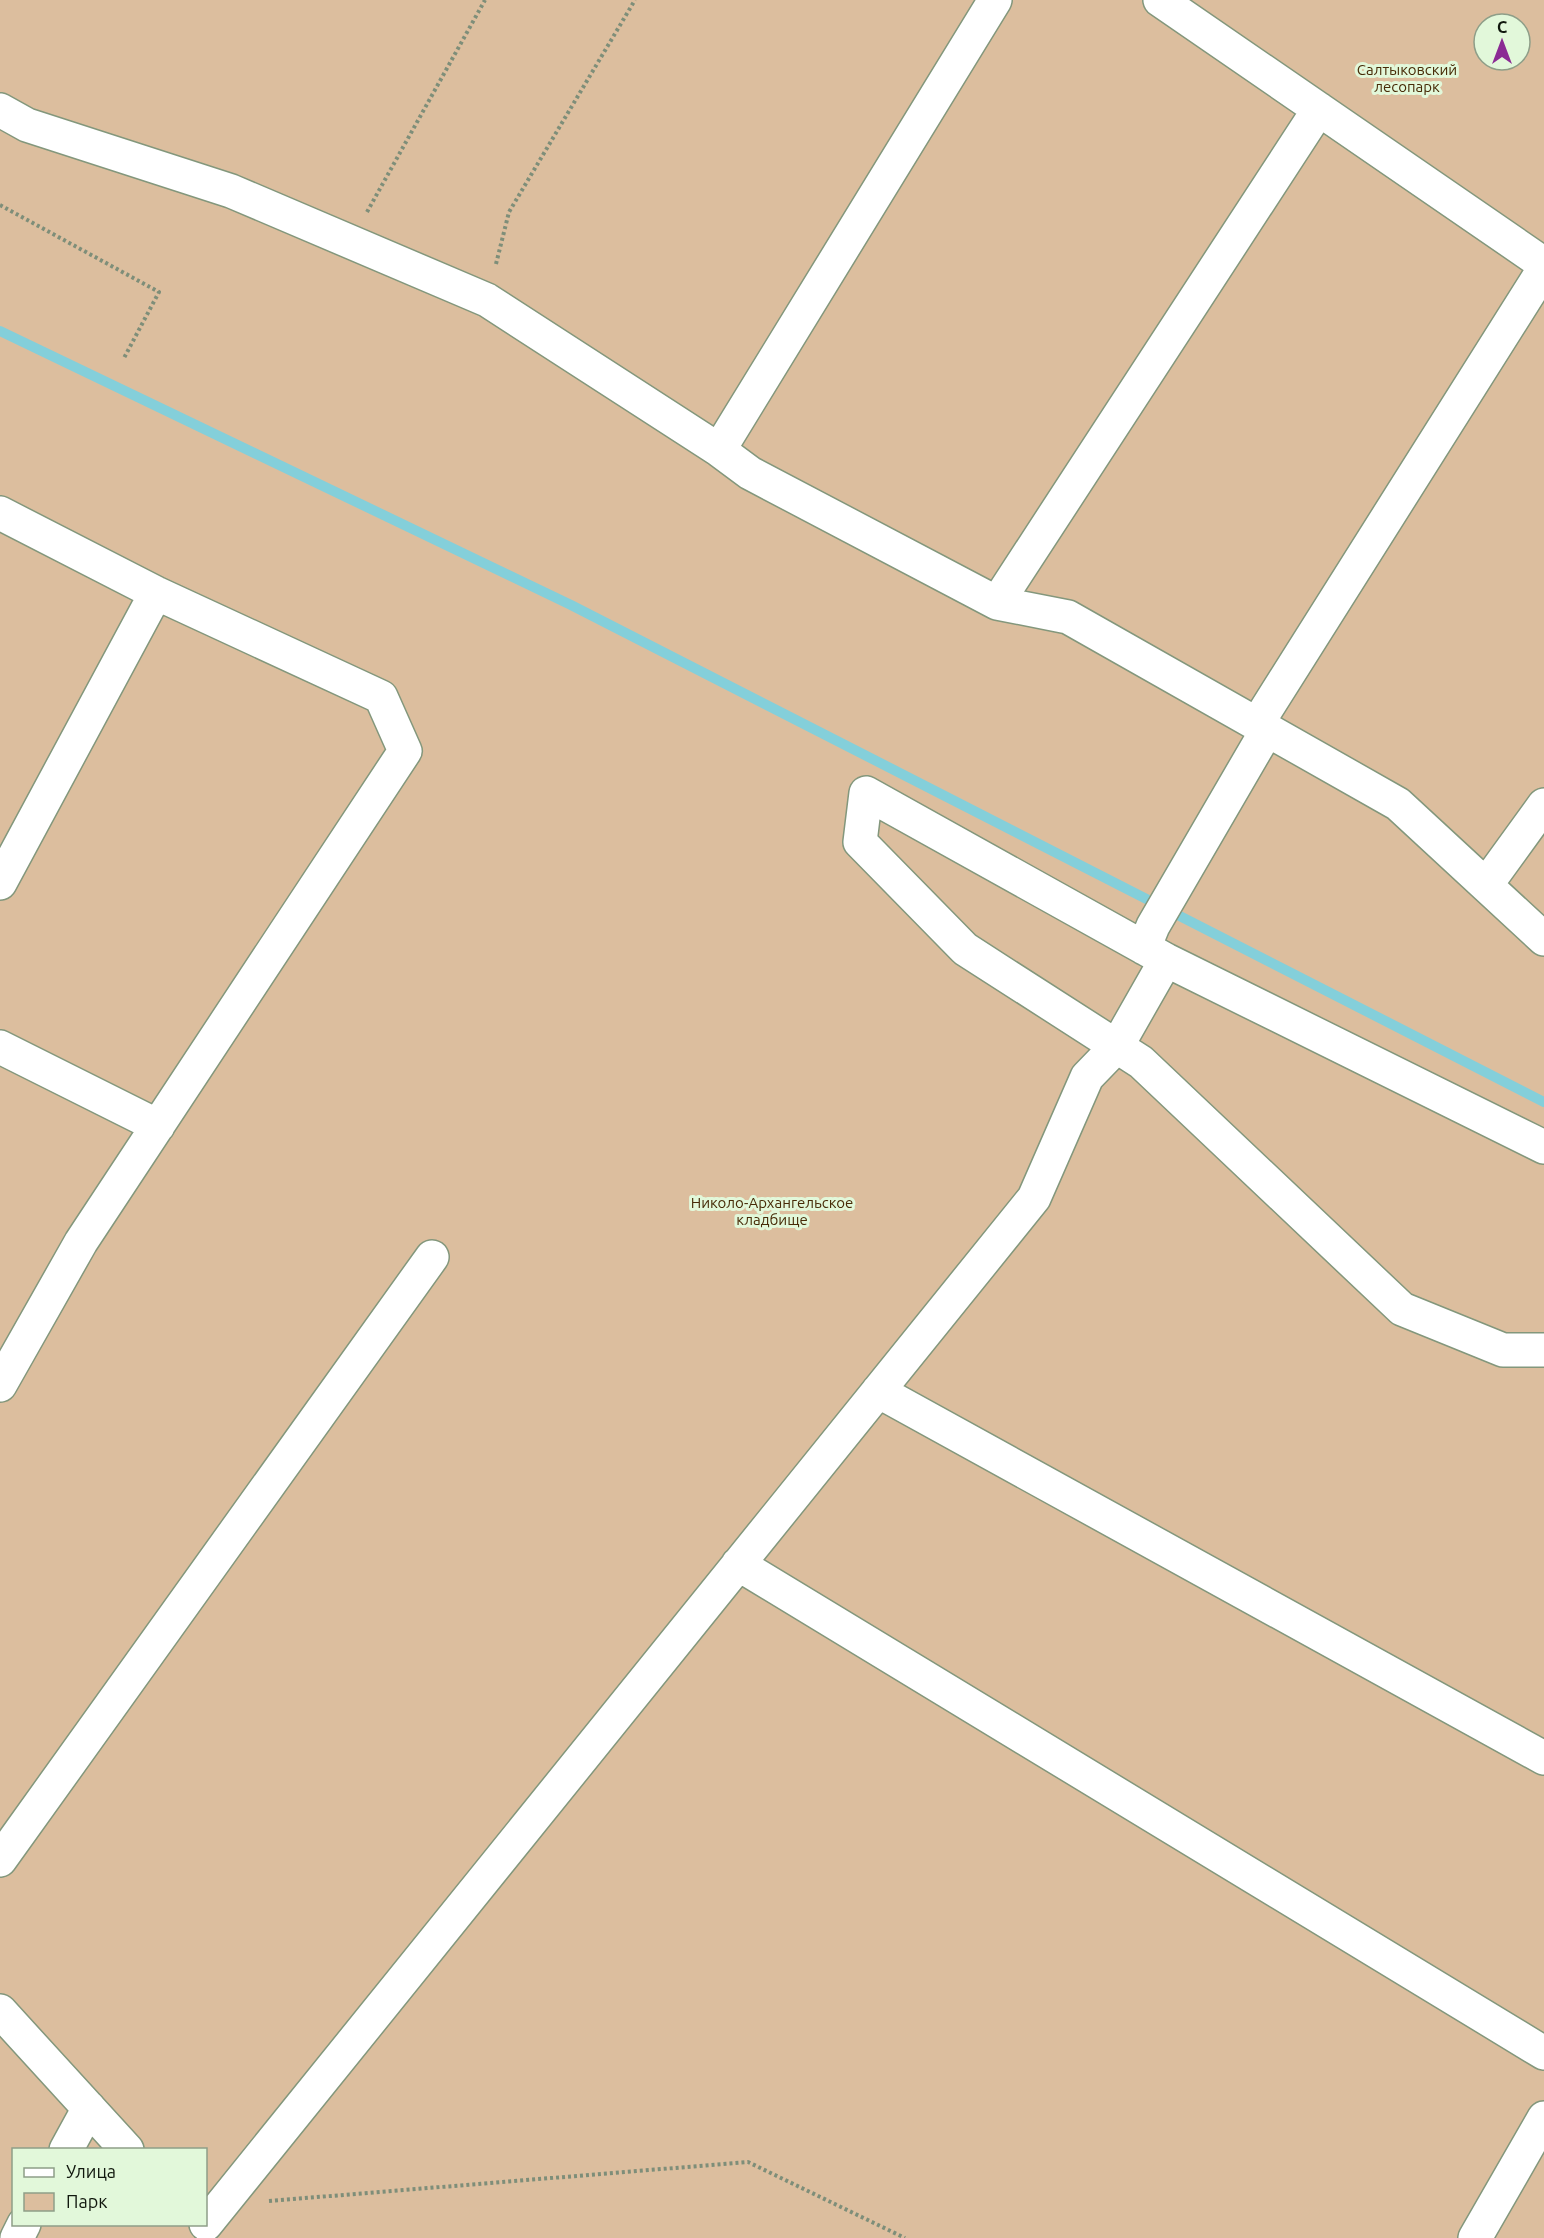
<svg xmlns="http://www.w3.org/2000/svg" width="1544" height="2238" font-family="Ubuntu,sans-serif">
  <style>
    .green { fill: #dcbe9e; fill-rule: evenodd }
    .lines { fill: none; stroke-linecap: round; stroke-linejoin: round }
    .stream { stroke: #84cfda; stroke-width: 10 }
    .minor-casing { stroke: #83977c; stroke-width: 36 }
    .path { stroke: #7e8e79; stroke-width: 4; stroke-dasharray: 3 3; stroke-linecap: butt }
    .minor { stroke: #fff; stroke-width: 33 }
    .labels { text-anchor: middle; stroke-width: 6; stroke-linejoin: round; paint-order: stroke }
    .park-label { font-size: 15px; fill: #472b07; stroke: #e2f8da }
  </style>
  <rect width="100%" height="100%" fill="#d4eacd"/>
  <path class="green" d="M0 0H1544V2238H0ZM1484 24H1520V60H1484ZM14 2150H206V2224H14Z"/>
  <g class="lines">
    <path class="stream" d="M0 331 571 605 1544 1102"/>
    <g class="minor-casing">
      <path id="minor" d="M1160 0 1544 264
        M0 110 27 125 231 191 487 300 719 450 750 473 997 603 1068 617 1398 804 1544 939
        M719 450 995 0
        M0 513 156 593 381 697 405 751 81 1242 0 1385
        M997 603 1319 109
        M1257 724 1544 269
        M0 883 156 593
        M1486 885 1544 805
        M1144 948 1153 926 1267 730
        M0 1047 158 1126
        M1544 1147 1166 960 866 793 860 842 965 949 1141 1062 1402 1309 1503 1350H1544
        M878 1391 1544 1758
        M738 1564 1544 2053
        M0 1860 432 1257
        M0 2011 127 2150
        M66 2150 89 2108
        M206 2224 1034 1198 1087 1077 1117 1046 1166 960
        M17 2238 24 2224
        M1475 2238 1544 2118"/>
    </g>
    <path class="path" d="M0 205 159 292 124 358
      M367 212 485 0
      M496 264 509 212 635 0
      M269 2201 748 2162 905 2238"/>
    <use href="#minor" class="minor"/>
  </g>
  <g class="labels">
    <g class="park-label">
      <text x="1407" y="75">Салтыковский<tspan x="1407" dy="17">лесопарк</tspan></text>
      <text x="772" y="1208">Николо-Архангельское<tspan x="772" dy="17">кладбище</tspan></text>
    </g>
  </g>
  <rect x="12" y="2148" width="195" height="78" fill="#e2f8da" stroke="#8e9e88" stroke-width="1.5"/>
  <rect x="24" y="2168" width="30" height="9" fill="#ffffff" stroke="#8e9e88" stroke-width="1.5"/>
  <text x="66" y="2178" font-size="18" fill="#11180e">Улица</text>
  <rect x="24" y="2193" width="30" height="18" fill="#dcbe9e" stroke="#8e9e88" stroke-width="1.5"/>
  <text x="66" y="2208" font-size="18" fill="#11180e">Парк</text>
  <g transform="translate(1502 42)"><circle r="28" fill="#e2f8da" stroke="#8e9e88" stroke-width="1.5"/>
  <path d="M0-4.5L10 22L0 15L-10 22Z" fill="#8b2b94"/>
  <text y="-9" font-size="16" font-weight="bold" text-anchor="middle" fill="#11180e">С</text>
  </g>
</svg>
